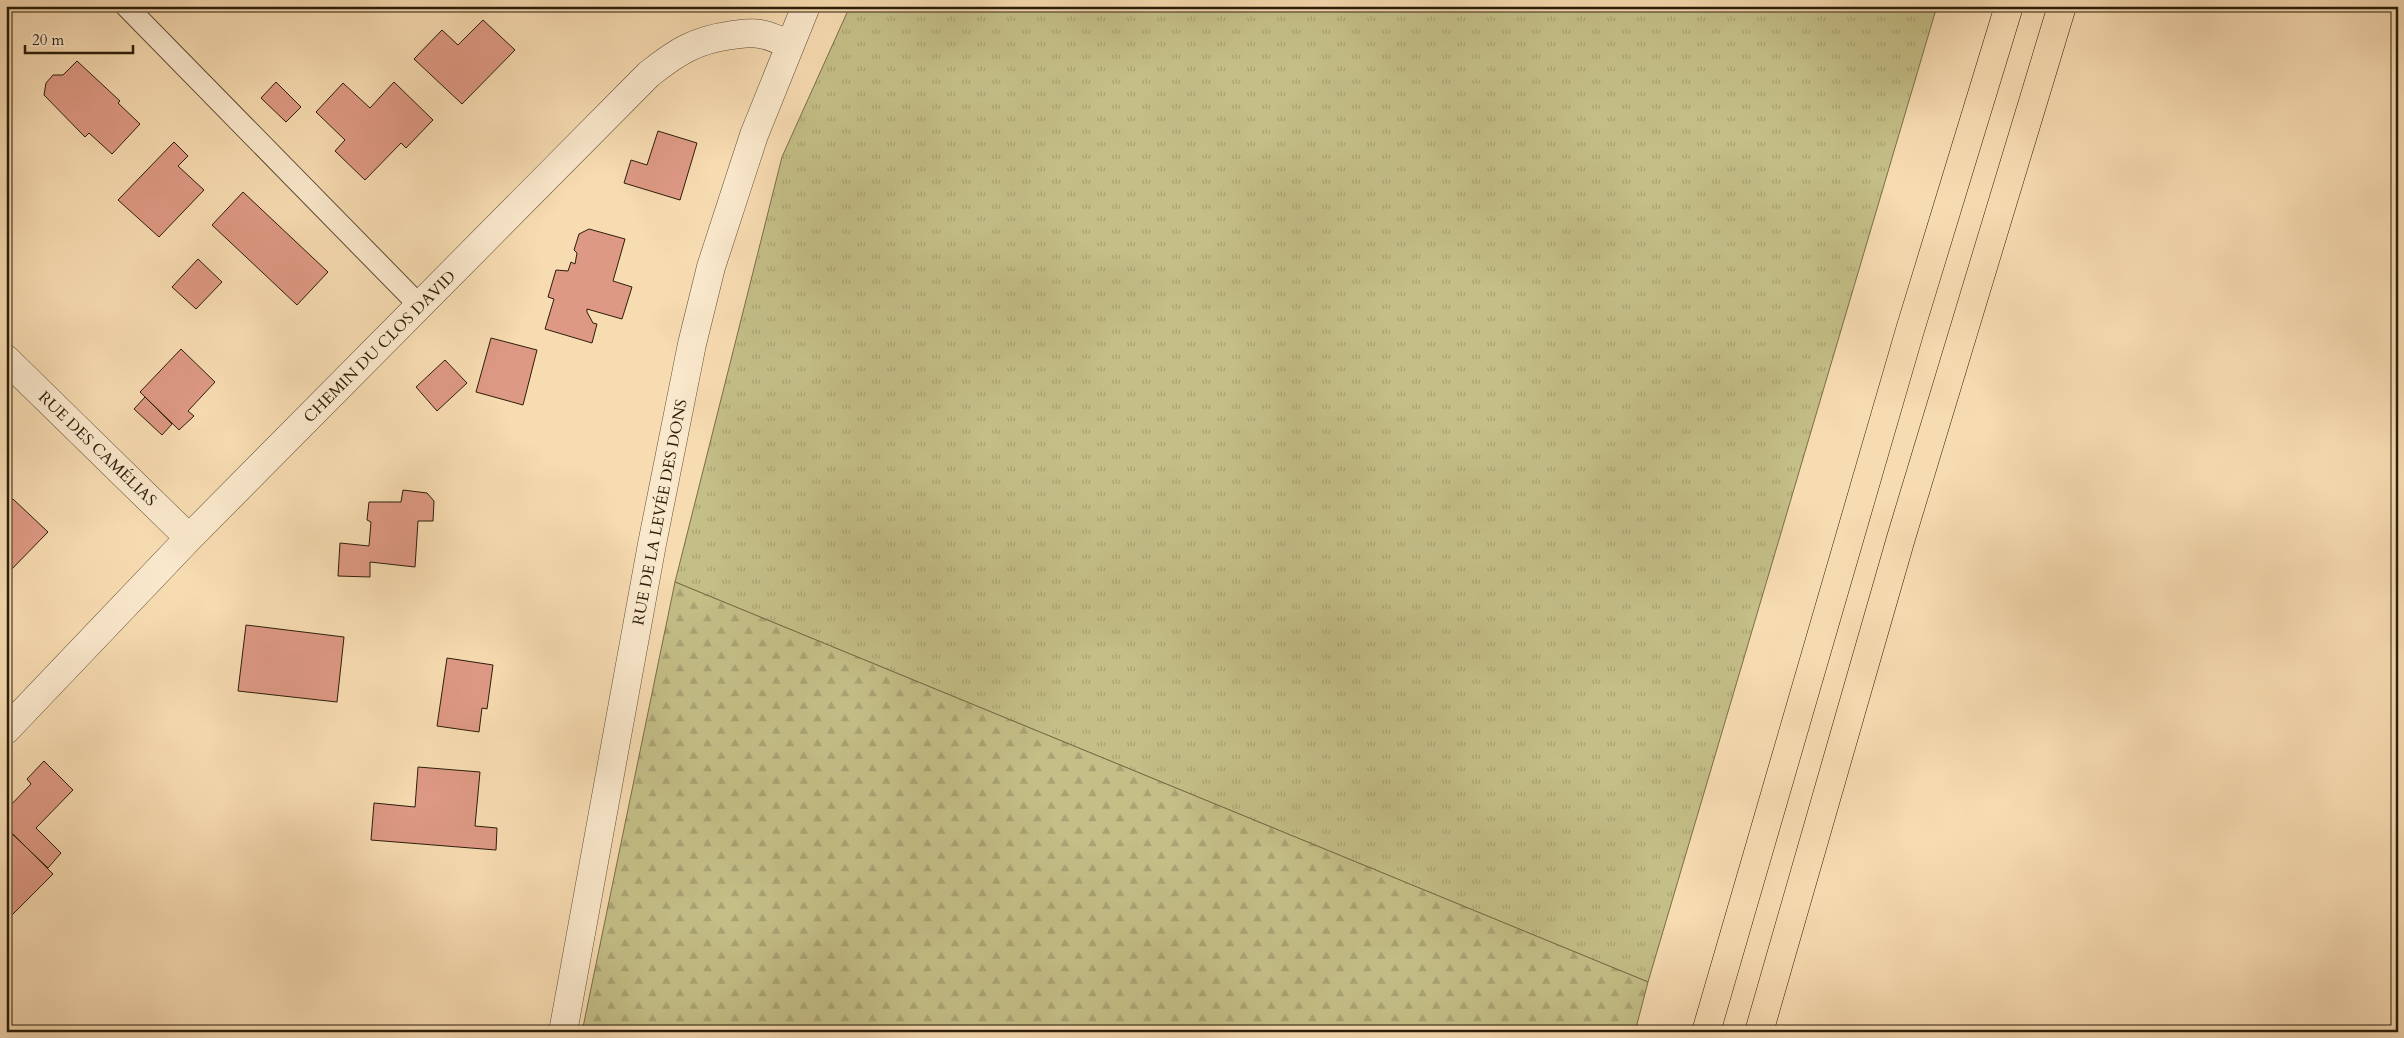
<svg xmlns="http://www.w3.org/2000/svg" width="2404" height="1038" font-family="Cardo,serif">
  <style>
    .grass { fill: url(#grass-tufts); stroke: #786e48 }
    .forest { fill: url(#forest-firs); stroke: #786e48 }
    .building { fill: #de9984; stroke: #2b1d0a }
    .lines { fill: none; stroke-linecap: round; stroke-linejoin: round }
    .lane-casing { stroke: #5e4c34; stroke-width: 23 }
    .street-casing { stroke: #5e4c34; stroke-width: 29 }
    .highway-casing { stroke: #2b1d0a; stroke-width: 29 }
    .lane { stroke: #fae8cc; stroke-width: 21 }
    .street { stroke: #fae8cc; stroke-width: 28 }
    .highway { stroke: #f7dbb1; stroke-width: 28 }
    .labels { text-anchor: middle; stroke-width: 5; stroke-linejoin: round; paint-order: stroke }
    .street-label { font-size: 16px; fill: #2b1d0a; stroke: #fae8cc }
  </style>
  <defs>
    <pattern id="grass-tufts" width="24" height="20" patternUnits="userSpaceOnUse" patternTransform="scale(1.25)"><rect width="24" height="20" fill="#c4be87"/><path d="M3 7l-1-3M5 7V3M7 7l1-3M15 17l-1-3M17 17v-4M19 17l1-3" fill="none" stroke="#a9a373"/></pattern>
    <pattern id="forest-firs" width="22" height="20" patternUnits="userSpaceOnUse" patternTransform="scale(1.25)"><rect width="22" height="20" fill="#c4be87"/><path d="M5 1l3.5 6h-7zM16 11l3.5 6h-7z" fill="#a9a373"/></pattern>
  </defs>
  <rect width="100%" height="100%" fill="#f7dbb1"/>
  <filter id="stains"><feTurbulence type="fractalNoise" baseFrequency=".004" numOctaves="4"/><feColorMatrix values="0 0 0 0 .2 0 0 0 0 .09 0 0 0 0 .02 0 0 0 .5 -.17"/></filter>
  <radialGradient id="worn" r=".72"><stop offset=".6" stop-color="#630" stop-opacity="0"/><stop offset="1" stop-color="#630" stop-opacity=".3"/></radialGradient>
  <path class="grass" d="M850 6H1937L1648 982 675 582 782 157Z"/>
  <path class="forest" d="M675 582 1648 982 1635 1032H582Z"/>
  <path class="building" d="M483 20 515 50 462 104 414 59 442 30 458 45Z
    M77 61 120 101 118 103 140 124 112 154 89 133 85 137 44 95 46 83 53 75H63Z
    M276 82 301 107 286 122 261 98Z
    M394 82 433 120 406 148 401 143 365 180 335 151 345 140 316 112 343 83 370 108Z
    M658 131 697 143 680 200 624 183 631 160 647 165Z
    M174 142 188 156 178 166 204 190 159 237 118 200Z
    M243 192 328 272 297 305 212 225Z
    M589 229 625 239 613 281 632 287 622 319 587 309V312L593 323 597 324 592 343 545 329 554 299 548 297 556 270 568 271 571 262 575 264 577 253 574 250 579 234Z
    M198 259 222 282 196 309 172 287Z
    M491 338 537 350 523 405 476 392Z
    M181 349 215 382 188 411 194 416 179 430 140 392Z
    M445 360 467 383 437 411 416 387Z
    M145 397 172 424 162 435 134 409Z
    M403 490 427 493 434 501 433 521H418L415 567 370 562V577L338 576 340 543 369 546 371 522 367 520 369 502H401Z
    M13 499 48 532 6 575V506Z
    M246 625 344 637 337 702 238 691Z
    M447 658 493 665 487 709 482 708 479 732 437 726Z
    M44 761 73 790 36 828 61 853 48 868 6 828V810L31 784 27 779Z
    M418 767 480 772 475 826 497 828 496 850 371 840 374 803 415 807Z
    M12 833 53 874 6 921V838Z"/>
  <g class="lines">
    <g class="lane-casing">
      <path id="lane" d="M126 6 419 305"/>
    </g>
    <g class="street-casing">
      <path id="street" d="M6 359 189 538
        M6 730 189 538 649 74C678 51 696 40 732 35 741 34 751 32 760 34 770 35 780 41 789 44
        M563 1032 652 544 692 344 711 267 754 135 806 6"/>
    </g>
    <g class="highway-casing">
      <path id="highway" d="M1706 1032 1910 330 2009 6
        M1759 1032 1901 538 2062 6"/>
    </g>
    <use href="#lane" class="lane"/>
    <use href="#street" class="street"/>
    <use href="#highway" class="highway"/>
  </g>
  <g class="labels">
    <g class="street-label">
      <text transform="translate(379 346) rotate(-45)" y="6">CHEMIN DU CLOS DAVID</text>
      <text transform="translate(98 448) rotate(44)" y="6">RUE DES CAMÉLIAS</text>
      <text transform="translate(659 512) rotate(-79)" y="6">RUE DE LA LEVÉE DES DONS</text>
    </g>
  </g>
  <rect width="2404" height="1038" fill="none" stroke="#f7dbb1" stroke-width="25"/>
  <rect x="8" y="8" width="2389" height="1023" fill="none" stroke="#2b1d0a" stroke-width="2.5"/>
  <rect x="12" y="12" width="2379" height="1013" fill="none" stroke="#2b1d0a"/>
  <path d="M25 45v8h108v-8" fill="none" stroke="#2b1d0a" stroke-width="2.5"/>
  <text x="32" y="45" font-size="15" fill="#2b1d0a" stroke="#fae8cc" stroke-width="4" paint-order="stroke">20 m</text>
  <rect width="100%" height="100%" filter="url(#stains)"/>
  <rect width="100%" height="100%" fill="url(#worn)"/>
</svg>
